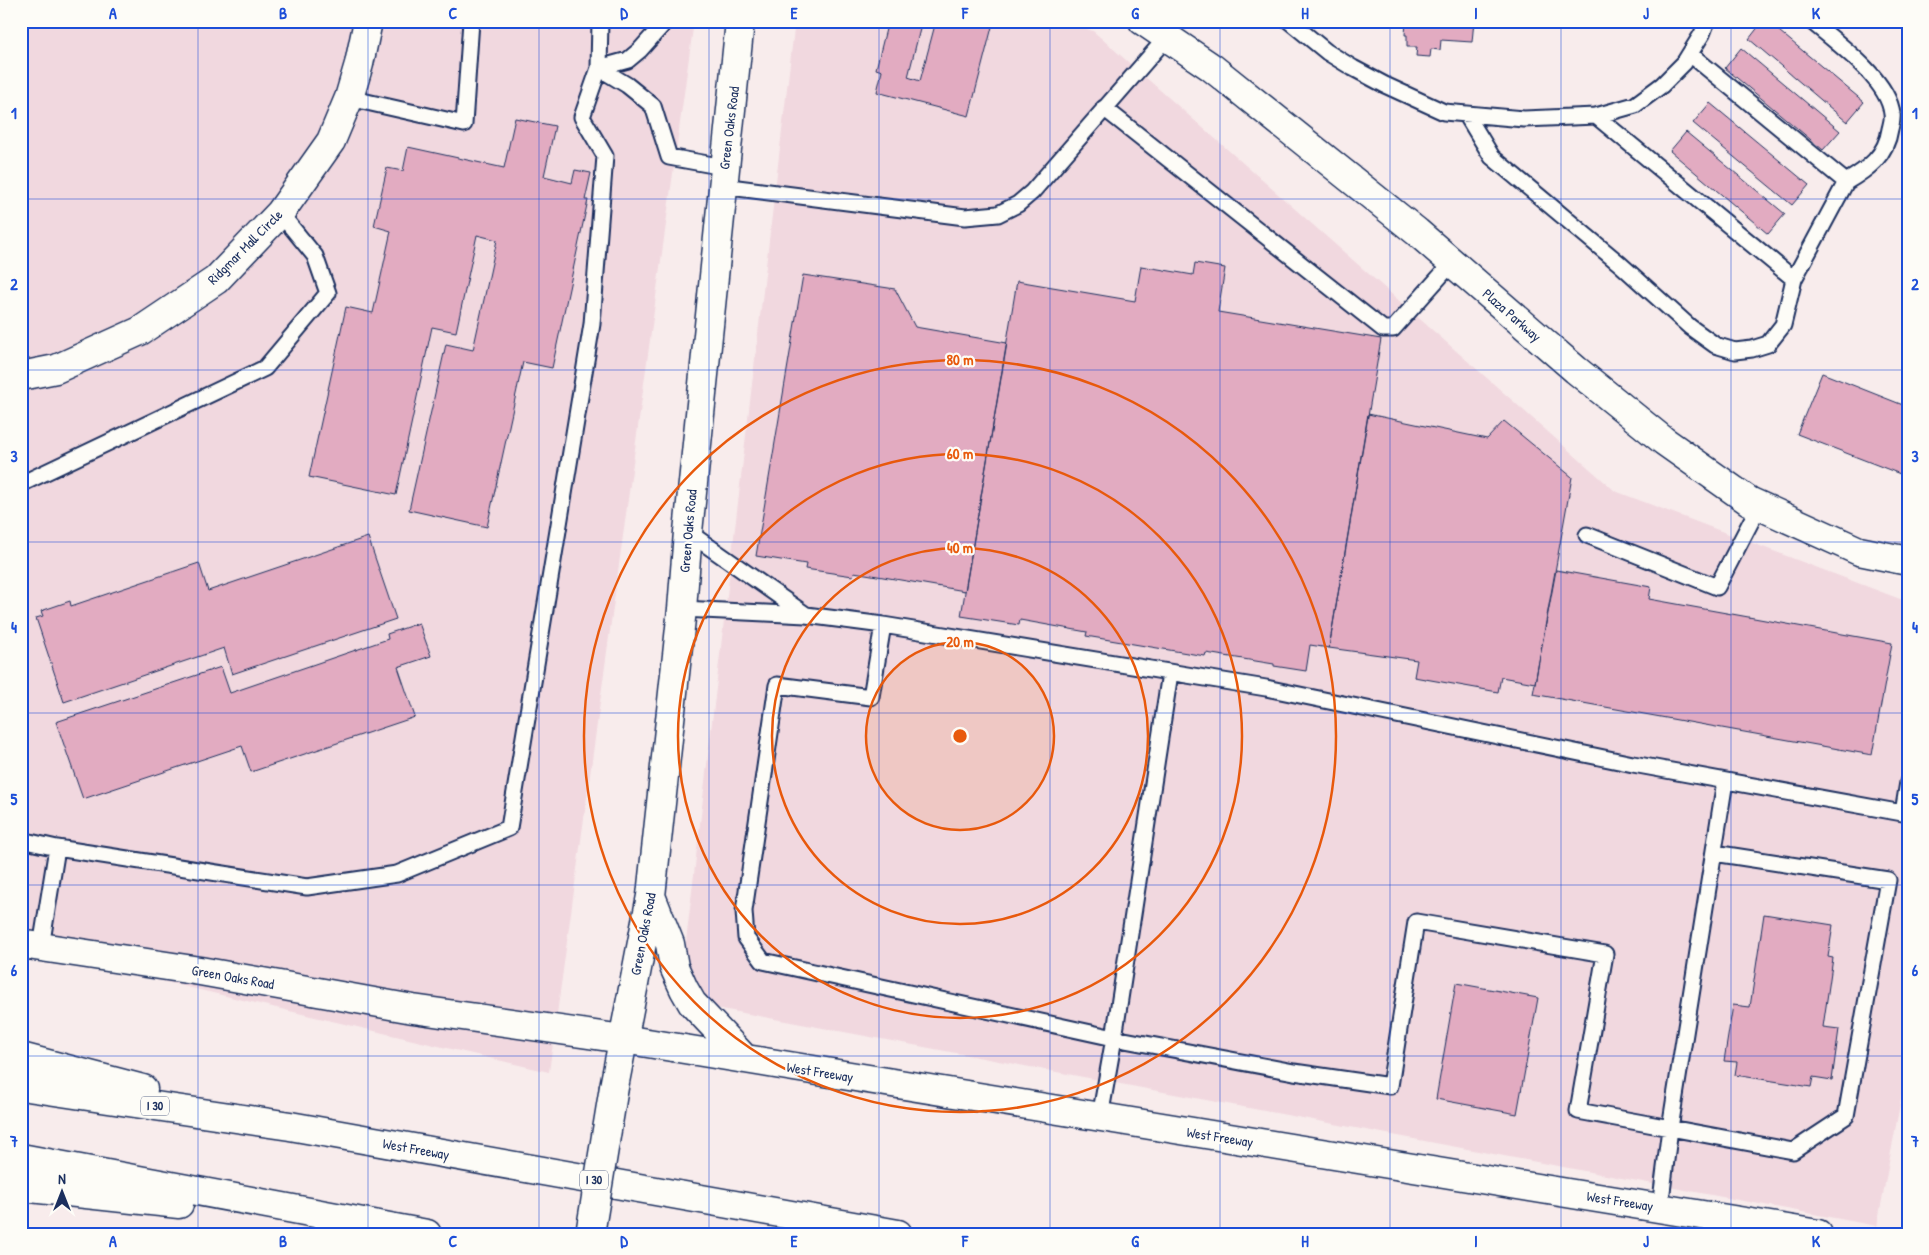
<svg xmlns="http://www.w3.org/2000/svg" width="1929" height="1255" font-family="'Patrick Hand',sans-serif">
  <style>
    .built { fill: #f1d8df }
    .building { fill: #e2abc1; stroke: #1b2f5e }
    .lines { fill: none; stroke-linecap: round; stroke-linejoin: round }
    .lane-casing { stroke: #1b2f5e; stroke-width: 19 }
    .street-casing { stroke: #1b2f5e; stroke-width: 31 }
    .secondary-casing { stroke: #1b2f5e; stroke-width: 31 }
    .highway-casing { stroke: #1b2f5e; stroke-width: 31 }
    .lane { stroke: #fdfcf7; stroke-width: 15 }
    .street { stroke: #fdfcf7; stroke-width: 28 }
    .secondary { stroke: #fdfcf7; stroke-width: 28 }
    .highway { stroke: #fdfcf7; stroke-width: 28 }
    .secondary-bridge-casing { stroke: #1b2f5e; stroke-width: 31; stroke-linecap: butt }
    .secondary-bridge { stroke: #fdfcf7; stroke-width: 28 }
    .grid { fill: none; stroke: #1d4ed8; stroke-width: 1; stroke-opacity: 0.55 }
    .ring { fill: none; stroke: #e8590c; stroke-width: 2.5 }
    .labels { text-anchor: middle; stroke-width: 4.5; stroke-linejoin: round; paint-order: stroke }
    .shield { fill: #fdfcf7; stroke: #5f6c8c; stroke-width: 1 }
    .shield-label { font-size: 12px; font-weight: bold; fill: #1b2f5e }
    .street-label { font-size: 14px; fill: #1b2f5e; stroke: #fdfcf7 }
    .centre { fill: #e8590c; stroke: #fdfcf7; stroke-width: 2.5 }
    .ring-label { font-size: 15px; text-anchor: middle; font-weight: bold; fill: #e8590c; stroke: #fdfcf7; stroke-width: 4.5; stroke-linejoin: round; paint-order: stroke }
    .neatline { fill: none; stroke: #1d4ed8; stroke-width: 2 }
    .grid-label { font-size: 16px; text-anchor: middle; font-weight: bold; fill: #1d4ed8 }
  </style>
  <rect width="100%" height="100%" fill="#f8ecec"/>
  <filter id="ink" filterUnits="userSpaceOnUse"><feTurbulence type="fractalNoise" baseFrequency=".02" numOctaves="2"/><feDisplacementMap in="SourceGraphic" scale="10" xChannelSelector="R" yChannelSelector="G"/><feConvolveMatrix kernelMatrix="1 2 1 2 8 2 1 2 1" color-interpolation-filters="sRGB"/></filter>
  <g filter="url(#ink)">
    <path class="built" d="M21 21H694L549 1072 21 948Z
      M795 21H1064L1093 31 1615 491 1908 602V1062L1877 1226 679 1001Z"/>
    <path class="building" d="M888 21H922L908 77 920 81 936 21H969L992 27 969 116 877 92 882 71 876 69Z
      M1406 21H1474L1472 42 1441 40 1440 50 1431 49 1430 57 1416 56 1417 47H1407V35H1405Z
      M1763 21H1767L1864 102 1847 122 1749 39Z
      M1741 48 1840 131 1823 150 1725 68Z
      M1710 103 1809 185 1792 205 1693 123Z
      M515 118 555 126 544 176 572 183 575 170 591 173 585 200H588L552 368 523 362 487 527 409 510 446 344 473 350 497 240 477 235 456 332 432 327 396 495 309 477 346 307 373 313 391 231 374 226 387 168 403 171 408 147 504 168Z
      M1686 132 1785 214 1768 234 1670 151Z
      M1195 263 1225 268 1218 312 1381 339 1329 648 1310 645 1306 671 1274 666V664L1206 653 1205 656 1086 636 1087 632 1020 620 1019 625 961 616 1017 281 1135 301 1141 266 1193 275Z
      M803 275 895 289 915 327 1007 343 965 591 854 572 853 576 805 569 806 564 756 556Z
      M1822 373 1908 407V477L1797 434Z
      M1368 414 1487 439 1504 421 1572 477 1535 683 1501 677 1498 692 1414 677 1417 660 1329 648Z
      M368 537 396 619 232 674 224 648 64 702 36 618 43 616 41 611 70 601 71 606 199 563 208 591Z
      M1556 570 1651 587 1649 599 1892 643 1872 755 1533 694Z
      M419 623 431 656 398 667 415 717 251 772 242 746 83 799 56 722 221 667 230 693 388 639 387 634Z
      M1764 914 1833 925 1828 957 1833 958 1823 1027 1839 1029 1832 1080 1813 1077 1811 1087 1735 1075 1737 1062 1724 1061 1733 1005 1750 1007Z
      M1456 983 1538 998 1517 1114 1436 1099Z"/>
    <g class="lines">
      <g class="lane-casing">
        <path id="lane" d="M666 21 640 50 628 60 599 68 627 85 653 106 669 157 724 167
          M1289 21 1327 52 1353 68 1385 85 1444 112 1524 119 1596 116 1635 105 1662 85 1684 63 1702 34 1707 21
          M1811 21C1836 42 1889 80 1892 114 1893 119 1891 125 1890 129 1886 156 1868 169 1846 182
          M1690 54 1846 182 1794 279
          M349 98 464 124 471 21
          M1104 108 1383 329H1393L1452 263
          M1466 114 1492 157 1620 264 1690 327 1715 345 1735 351 1752 349 1768 344 1783 325 1794 279 1596 116
          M722 186 965 217 998 214 1018 204 1032 192 1167 37
          M23 483 265 368 328 293 315 256 280 213
          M688 532 806 615
          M1587 535 1717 587 1759 506
          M682 609 806 615 883 625 1266 688 1633 764 1908 814
          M883 625 871 697 777 685 744 911 746 938 763 961 1114 1038 1170 673
          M1903 813 1908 782
          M21 840 57 848
          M1714 853 1888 880 1846 1116 1793 1151 1670 1128 1725 781
          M41 947 57 848 307 887 397 874 509 828 592 324 605 156 582 117 599 68 600 21
          M1100 1117 1114 1038 1294 1072 1390 1086 1416 922 1605 954 1578 1111 1670 1128 1660 1208"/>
      </g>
      <g class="street-casing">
        <path id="street" d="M21 376 56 369 140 331 216 280 280 213 331 141 349 98 359 64 368 21"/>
      </g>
      <g class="secondary-casing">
        <path id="secondary" d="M1143 21 1211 67 1417 232 1576 370 1664 441 1749 501 1859 551 1908 561
          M651 896 670 944 674 967 684 989 692 1003 745 1059
          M21 944 200 971 413 1009 623 1039 1818 1234
          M614 1087 651 896 682 609 688 532 740 21"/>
      </g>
      <g class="highway-casing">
        <path id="highway" d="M21 1057 143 1089
          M21 1086 290 1126 898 1234
          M21 1158 427 1234
          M21 1187 179 1204"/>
      </g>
      <use href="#lane" class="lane"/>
      <use href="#street" class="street"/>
      <use href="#secondary" class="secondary"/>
      <use href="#highway" class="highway"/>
      <g class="secondary-bridge-casing">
        <path id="secondary-bridge" d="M590 1234 614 1087"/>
      </g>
      <use href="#secondary-bridge" class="secondary-bridge"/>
    </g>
  </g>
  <path class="grid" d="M198 21V1234M368 21V1234M539 21V1234M709 21V1234M879 21V1234M1050 21V1234M1220 21V1234M1390 21V1234M1561 21V1234M1731 21V1234M21 199H1908M21 370H1908M21 542H1908M21 713H1908M21 885H1908M21 1056H1908"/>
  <circle cx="960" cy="736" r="94" fill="#e8590c" fill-opacity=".12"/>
  <g class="ring">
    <circle cx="960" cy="736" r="94"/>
    <circle cx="960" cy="736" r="188"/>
    <circle cx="960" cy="736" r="282"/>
    <circle cx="960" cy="736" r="376"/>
  </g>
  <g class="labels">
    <g class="shield">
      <rect x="141" y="1096.5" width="28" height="19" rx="4"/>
      <rect x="580" y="1170.5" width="28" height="19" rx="4"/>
    </g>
    <g class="shield-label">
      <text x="155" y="1110">I 30</text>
      <text x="594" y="1184">I 30</text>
    </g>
    <g class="street-label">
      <text transform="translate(729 128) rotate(-83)" y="5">Green Oaks Road</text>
      <text transform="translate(245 247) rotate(-45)" y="5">Ridgmar Mall Circle</text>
      <text transform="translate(1512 315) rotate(41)" y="5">Plaza Parkway</text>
      <text transform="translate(688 531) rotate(-85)" y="5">Green Oaks Road</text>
      <text transform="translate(643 934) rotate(-79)" y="5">Green Oaks Road</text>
      <text transform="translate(233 977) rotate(10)" y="5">Green Oaks Road</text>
      <text transform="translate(820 1072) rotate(9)" y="5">West Freeway</text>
      <text transform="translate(1220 1137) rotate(9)" y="5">West Freeway</text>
      <text transform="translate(416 1149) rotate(10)" y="5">West Freeway</text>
      <text transform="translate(1620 1201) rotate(9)" y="5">West Freeway</text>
    </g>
  </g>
  <circle cx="960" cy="736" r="8" class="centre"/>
  <g class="ring-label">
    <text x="960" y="365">80 m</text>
    <text x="960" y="459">60 m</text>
    <text x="960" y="553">40 m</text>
    <text x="960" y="647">20 m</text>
  </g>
  <rect width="1929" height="1255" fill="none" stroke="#fdfcf7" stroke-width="55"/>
  <g transform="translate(62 1192)" stroke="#fdfcf7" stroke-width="4" paint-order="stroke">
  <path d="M0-4L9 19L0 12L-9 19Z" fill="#1b2f5e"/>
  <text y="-8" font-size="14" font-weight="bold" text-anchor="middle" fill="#1b2f5e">N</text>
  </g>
  <rect x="28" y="28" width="1874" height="1200" class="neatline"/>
  <g class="grid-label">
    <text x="113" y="19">A</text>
    <text x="283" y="19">B</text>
    <text x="453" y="19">C</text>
    <text x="624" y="19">D</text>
    <text x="794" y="19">E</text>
    <text x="965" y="19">F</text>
    <text x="1135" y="19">G</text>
    <text x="1305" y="19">H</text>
    <text x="1476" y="19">I</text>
    <text x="1646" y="19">J</text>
    <text x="1816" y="19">K</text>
    <text x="14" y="119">1</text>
    <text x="1915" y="119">1</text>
    <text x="14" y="290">2</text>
    <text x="1915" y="290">2</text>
    <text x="14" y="462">3</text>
    <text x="1915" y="462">3</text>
    <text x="14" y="633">4</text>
    <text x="1915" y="633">4</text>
    <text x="14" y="805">5</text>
    <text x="1915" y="805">5</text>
    <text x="14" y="976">6</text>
    <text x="1915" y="976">6</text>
    <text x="14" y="1147">7</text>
    <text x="1915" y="1147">7</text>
    <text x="113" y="1247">A</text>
    <text x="283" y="1247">B</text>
    <text x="453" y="1247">C</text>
    <text x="624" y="1247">D</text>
    <text x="794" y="1247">E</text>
    <text x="965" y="1247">F</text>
    <text x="1135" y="1247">G</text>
    <text x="1305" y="1247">H</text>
    <text x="1476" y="1247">I</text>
    <text x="1646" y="1247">J</text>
    <text x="1816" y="1247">K</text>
  </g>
</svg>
